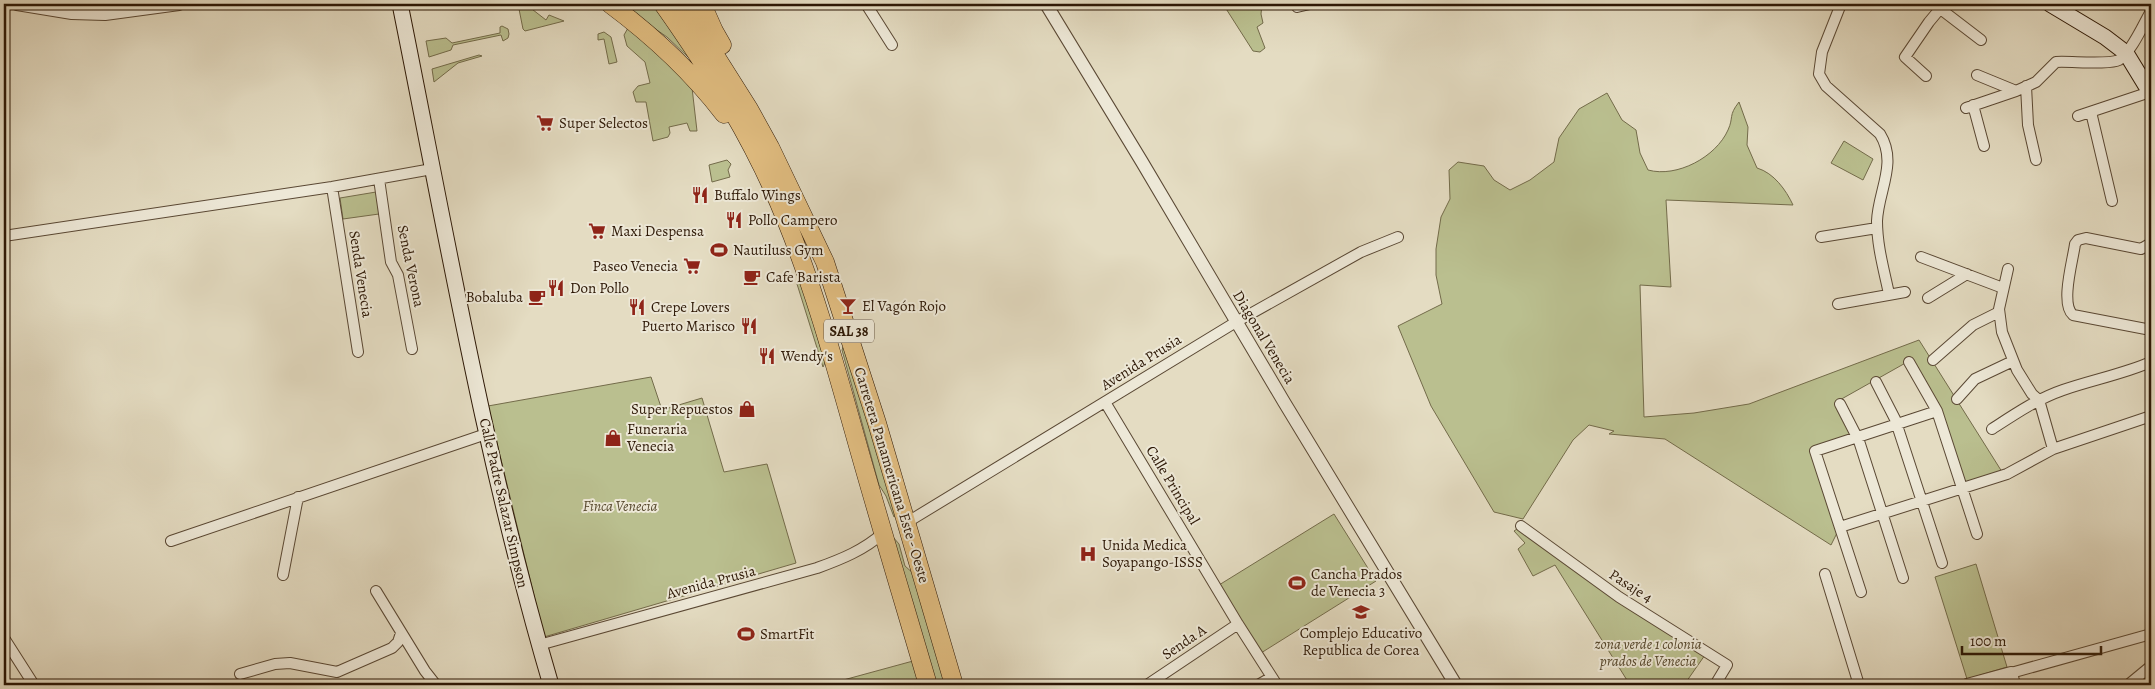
<svg xmlns="http://www.w3.org/2000/svg" width="2155" height="689" font-family="Alegreya,serif">
  <style>
    .green { fill: #babf8f; stroke: #736b4a }
    .lines { fill: none; stroke-linecap: round; stroke-linejoin: round }
    .minor-casing { stroke: #5a4834; stroke-width: 12 }
    .tertiary-casing { stroke: #5a4834; stroke-width: 14 }
    .secondary-casing { stroke: #2c1705; stroke-width: 17 }
    .trunk-casing { stroke: #2c1705; stroke-width: 19 }
    .minor { stroke: #ede8d7; stroke-width: 10 }
    .tertiary { stroke: #ede8d7; stroke-width: 12 }
    .secondary { stroke: #ede8d7; stroke-width: 15 }
    .trunk { stroke: #e2be81; stroke-width: 18 }
    .labels { text-anchor: middle; stroke-width: 4; stroke-linejoin: round; paint-order: stroke }
    .shield { fill: #ede8d7; stroke: #665644; stroke-width: 1 }
    .shield-label { font-size: 14px; font-weight: bold; fill: #2c1705 }
    .poi-label { font-size: 15px; fill: #2c1705; stroke: #ede8d7; text-anchor: start }
    .street-label { font-size: 15px; fill: #2c1705; stroke: #ede8d7 }
    .park-label { font-size: 15px; font-style: italic; fill: #57492e; stroke: #ede8d7 }
  </style>
  <rect width="100%" height="100%" fill="#e4dcc2"/>
  <filter id="stains"><feTurbulence type="fractalNoise" baseFrequency=".004" numOctaves="4"/><feColorMatrix values="0 0 0 0 .2 0 0 0 0 .09 0 0 0 0 .02 0 0 0 .5 -.17"/></filter>
  <radialGradient id="worn" r=".72"><stop offset=".6" stop-color="#630" stop-opacity="0"/><stop offset="1" stop-color="#630" stop-opacity=".3"/></radialGradient>
  <path class="green" d="M518 4H530L528 6 546 20 549 15 564 21 525 31 523 29Z
    M619 4H656L710 78 667 37Z
    M1223 4H1262L1261 14 1263 23 1257 27 1265 48 1260 52 1253 51Z
    M502 26 508 29 509 34 508 38 503 41 501 35 453 45 451 50 429 57 426 41 446 38 452 43 500 33V27Z
    M628 28 691 79 697 131H690L687 123 669 127 670 133 668 137 653 141 646 102H636L633 92 638 86 650 83 645 62 627 46 624 35Z
    M604 32 611 37 617 62 609 64 604 39 598 40V34Z
    M479 55 482 56 458 63 434 82 432 69Z
    M1607 93 1622 120 1636 130 1640 153 1648 170C1677 178 1716 157 1728 130 1734 117 1728 116 1739 102L1748 127 1747 145 1757 168C1774 173 1786 190 1793 205L1666 200 1671 287 1640 285 1644 417 1694 413 1749 404 1919 340 2004 475 1962 488 1938 414 1909 361 1838 401 1854 438 1815 451 1840 527 1831 545 1665 439 1609 434 1614 431 1589 425 1573 440 1523 519 1494 512 1431 406 1398 326 1442 304 1436 275V249L1441 217 1450 199 1449 170 1458 162 1484 166 1494 180 1510 190 1530 180 1554 162 1559 138 1579 109Z
    M1844 141 1873 159 1863 180 1831 163Z
    M727 160 731 164 728 170 730 177 712 182 709 165Z
    M376 192 379 214 343 219 340 198Z
    M800 276 825 363 823 367 797 284Z
    M843 347 846 350 896 516 894 517 886 496 879 485 842 350Z
    M651 377 662 410 702 398 724 472 767 464 796 563 544 637 488 406Z
    M1334 514 1376 581 1261 653 1219 585Z
    M1520 527 1705 655 1684 685H1630L1555 565 1533 576 1518 549 1525 543 1514 531Z
    M893 537 899 544 905 566 914 574 947 685H932Z
    M1976 564 2007 667 1967 679 1935 577Z
    M913 661 920 685H825Z"/>
  <g class="lines">
    <g class="minor-casing">
      <path id="minor" d="M866 4 892 45
        M1841 4 1822 52 1819 74 1826 86 1880 134C1898 163 1878 191 1877 221 1877 246 1884 270 1889 294
        M1934 4 1981 40
        M1297 7 1310 4
        M1977 75 2016 91
        M1926 76 1905 57 1929 22 1944 4
        M2026 86 2028 125 2036 160
        M1973 105 1984 146
        M1966 108 2016 91 2036 82 2056 62C2070 61 2109 65 2119 60 2131 53 2144 23 2151 11
        M2091 112 2112 201
        M2078 116 2150 92
        M379 179 391 262 398 275 412 349
        M332 187 358 352
        M4 236 332 187 432 169
        M1821 237 1877 228
        M2151 243 2141 249 2086 238 2078 240 2075 244C2073 260 2060 304 2073 315L2151 330
        M1921 257 2003 288
        M2008 269 1999 309 2002 332 2017 370 2032 394 2039 400 2053 449
        M1928 298 1967 274
        M1838 304 1905 292
        M1933 360 1973 325 1999 312
        M1909 362 1937 411 1977 534
        M1876 382 1895 419 1942 563
        M1957 399 1975 379 2013 361
        M1105 402 1238 624 1277 685
        M1840 404 1859 441 1903 578
        M1992 429C2015 414 2037 399 2063 390 2092 380 2123 374 2151 362
        M906 523 1236 322 1361 252 1398 237
        M1521 526 1619 597 1727 665 1715 685
        M1840 527 2007 474 2053 449 2151 416
        M171 541 486 434
        M1825 574 1859 685
        M283 575 298 497
        M376 591 425 671 436 685
        M1861 592 1815 451 1937 411
        M4 638 34 685
        M539 645 817 568C842 559 864 550 883 533
        M2011 673 2151 634
        M240 674 275 664 290 663 337 672 392 648 398 642 401 633
        M1147 685 1238 624
        M1258 685 1272 677
        M2128 685 2151 666"/>
    </g>
    <g class="tertiary-casing">
      <path id="tertiary" d="M17 4 72 13 105 14 179 4
        M1046 4 1142 162 1284 402 1456 685
        M1967 685 2011 673 2014 685"/>
    </g>
    <g class="secondary-casing">
      <path id="secondary" d="M400 4C446 232 485 462 551 685
        M2050 4 2105 37 2126 53 2151 94"/>
    </g>
    <g class="trunk-casing">
      <path id="trunk" d="M610 4C653 36 691 71 724 114
        M663 4C711 72 755 142 786 220 815 291 835 365 856 439 879 521 904 603 928 685
        M680 4 701 33 749 109 770 147 825 262 877 423 954 685
        M702 4 714 31 722 45"/>
    </g>
    <use href="#minor" class="minor"/>
    <use href="#tertiary" class="tertiary"/>
    <use href="#secondary" class="secondary"/>
    <use href="#trunk" class="trunk"/>
  </g>
  <defs>
    <g id="supermarket-bare" transform="scale(1.35)"><path d="M-6-5.5h2.5l.6 2H6L4.5 2H-2.5L-4.4-4H-6ZM-1.5 3.2a1.3 1.3 0 1 0 .1 0ZM3 3.2a1.3 1.3 0 1 0 .1 0Z" fill="#8f2418" stroke="#ede8d7" stroke-width="2.5" paint-order="stroke"/></g>
    <g id="restaurant-bare" transform="scale(1.35)"><path d="M-5-6h1v4h1v-4h1v4h1v-4h1v5L-1.5 .5V6h-2V.5L-5-1ZM5-6V6H3V1.5H1.5Q1.5-4 5-6Z" fill="#8f2418" stroke="#ede8d7" stroke-width="2.5" paint-order="stroke"/></g>
    <g id="stadium-bare" transform="scale(1.35)"><path d="M0-5a6.5 5 0 1 0 0 10a6.5 5 0 1 0 0-10ZM-3.5-1.8h7v3.6h-7Z" fill="#8f2418" stroke="#ede8d7" stroke-width="2.5" paint-order="stroke"/></g>
    <g id="cafe-bare" transform="scale(1.35)"><path d="M-5.5-4.5H6V0H3Q3 3.5 0 3.5H-2.5Q-5.5 3.5-5.5 0ZM3-3.2v2h1.7v-2ZM-6 4.5H4V6H-6Z" fill="#8f2418" stroke="#ede8d7" stroke-width="2.5" paint-order="stroke"/></g>
    <g id="bar-bare" transform="scale(1.35)"><path d="M-6-5H6L.8 .8V4.5H3.5V6h-7V4.5H-.8V.8Z" fill="#8f2418" stroke="#ede8d7" stroke-width="2.5" paint-order="stroke"/></g>
    <g id="shop-bare" transform="scale(1.35)"><path d="M-5-2.5h2.3a2.7 3.5 0 0 1 5.4 0H5L5.5 6h-11ZM-1.5-2.5h3a1.5 2.3 0 0 0-3 0Z" fill="#8f2418" stroke="#ede8d7" stroke-width="2.5" paint-order="stroke"/></g>
    <g id="hospital-bare" transform="scale(1.35)"><path d="M-5-5h3v3.5h4V-5h3V5h-3V1.5h-4V5h-3Z" fill="#8f2418" stroke="#ede8d7" stroke-width="2.5" paint-order="stroke"/></g>
    <g id="school-bare" transform="scale(1.35)"><path d="M0-5L7-2L0 1L-7-2ZM-4 1L0 2.5L4 1V4Q0 6-4 4Z" fill="#8f2418" stroke="#ede8d7" stroke-width="2.5" paint-order="stroke"/></g>
  </defs>
  <g fill-rule="evenodd">
    <use href="#supermarket-bare" x="545" y="123"/>
    <use href="#restaurant-bare" x="700" y="195"/>
    <use href="#restaurant-bare" x="734" y="220"/>
    <use href="#supermarket-bare" x="597" y="231"/>
    <use href="#stadium-bare" x="719" y="250"/>
    <use href="#supermarket-bare" x="692" y="266"/>
    <use href="#cafe-bare" x="752" y="277"/>
    <use href="#restaurant-bare" x="556" y="288"/>
    <use href="#cafe-bare" x="537" y="297"/>
    <use href="#bar-bare" x="848" y="306"/>
    <use href="#restaurant-bare" x="637" y="307"/>
    <use href="#restaurant-bare" x="749" y="326"/>
    <use href="#restaurant-bare" x="767" y="356"/>
    <use href="#shop-bare" x="747" y="409"/>
    <use href="#shop-bare" x="613" y="438"/>
    <use href="#hospital-bare" x="1088" y="554"/>
    <use href="#stadium-bare" x="1297" y="583"/>
    <use href="#school-bare" x="1361" y="612"/>
    <use href="#stadium-bare" x="746" y="634"/>
  </g>
  <g class="labels">
    <rect class="shield" x="824" y="319.5" width="50" height="23" rx="4"/>
    <g class="shield-label">
      <text x="849" y="336">SAL 38</text>
    </g>
    <g class="poi-label">
      <text x="559" y="128">Super Selectos</text>
      <text x="714" y="200">Buffalo Wings</text>
      <text x="748" y="225">Pollo Campero</text>
      <text x="611" y="236">Maxi Despensa</text>
      <text x="733" y="255">Nautiluss Gym</text>
      <text x="678" y="271" text-anchor="end">Paseo Venecia</text>
      <text x="766" y="282">Cafe Barista</text>
      <text x="570" y="293">Don Pollo</text>
      <text x="523" y="302" text-anchor="end">Bobaluba</text>
      <text x="862" y="311">El Vagón Rojo</text>
      <text x="651" y="312">Crepe Lovers</text>
      <text x="735" y="331" text-anchor="end">Puerto Marisco</text>
      <text x="781" y="361">Wendy's</text>
      <text x="733" y="414" text-anchor="end">Super Repuestos</text>
      <text x="627" y="434">Funeraria<tspan x="627" dy="17">Venecia</tspan></text>
      <text x="1102" y="550">Unida Medica<tspan x="1102" dy="17">Soyapango-ISSS</tspan></text>
      <text x="1311" y="579">Cancha Prados<tspan x="1311" dy="17">de Venecia 3</tspan></text>
      <text x="1361" y="638" text-anchor="middle">Complejo Educativo<tspan x="1361" dy="17">Republica de Corea</tspan></text>
      <text x="760" y="639">SmartFit</text>
    </g>
    <g class="street-label">
      <text transform="translate(411 266) rotate(78)" y="5">Senda Verona</text>
      <text transform="translate(361 274) rotate(81)" y="5">Senda Venecia</text>
      <text transform="translate(1264 337) rotate(59)" y="5">Diagonal Venecia</text>
      <text transform="translate(1141 362) rotate(-32)" y="5">Avenida Prusia</text>
      <text transform="translate(892 475) rotate(73)" y="5">Carretera Panamericana Este - Oeste</text>
      <text transform="translate(1173 485) rotate(59)" y="5">Calle Principal</text>
      <text transform="translate(504 503) rotate(77)" y="5">Calle Padre Salazar Simpson</text>
      <text transform="translate(711 582) rotate(-15)" y="5">Avenida Prusia</text>
      <text transform="translate(1631 586) rotate(33)" y="5">Pasaje 4</text>
      <text transform="translate(1184 642) rotate(-34)" y="5">Senda A</text>
    </g>
    <g class="park-label">
      <text x="620" y="511">Finca Venecia</text>
      <text x="1648" y="649">zona verde 1 colonia<tspan x="1648" dy="17">prados de Venecia</tspan></text>
    </g>
  </g>
  <rect width="2155" height="689" fill="none" stroke="#e4dcc2" stroke-width="20"/>
  <rect x="5" y="5" width="2145" height="679" fill="none" stroke="#2c1705" stroke-width="2.5"/>
  <rect x="10" y="10" width="2135" height="669" fill="none" stroke="#2c1705"/>
  <path d="M1962 646v8h139v-8" fill="none" stroke="#2c1705" stroke-width="2.5"/>
  <text x="1970" y="646" font-size="15" fill="#2c1705" stroke="#ede8d7" stroke-width="4" paint-order="stroke">100 m</text>
  <rect width="100%" height="100%" filter="url(#stains)"/>
  <rect width="100%" height="100%" fill="url(#worn)"/>
</svg>
